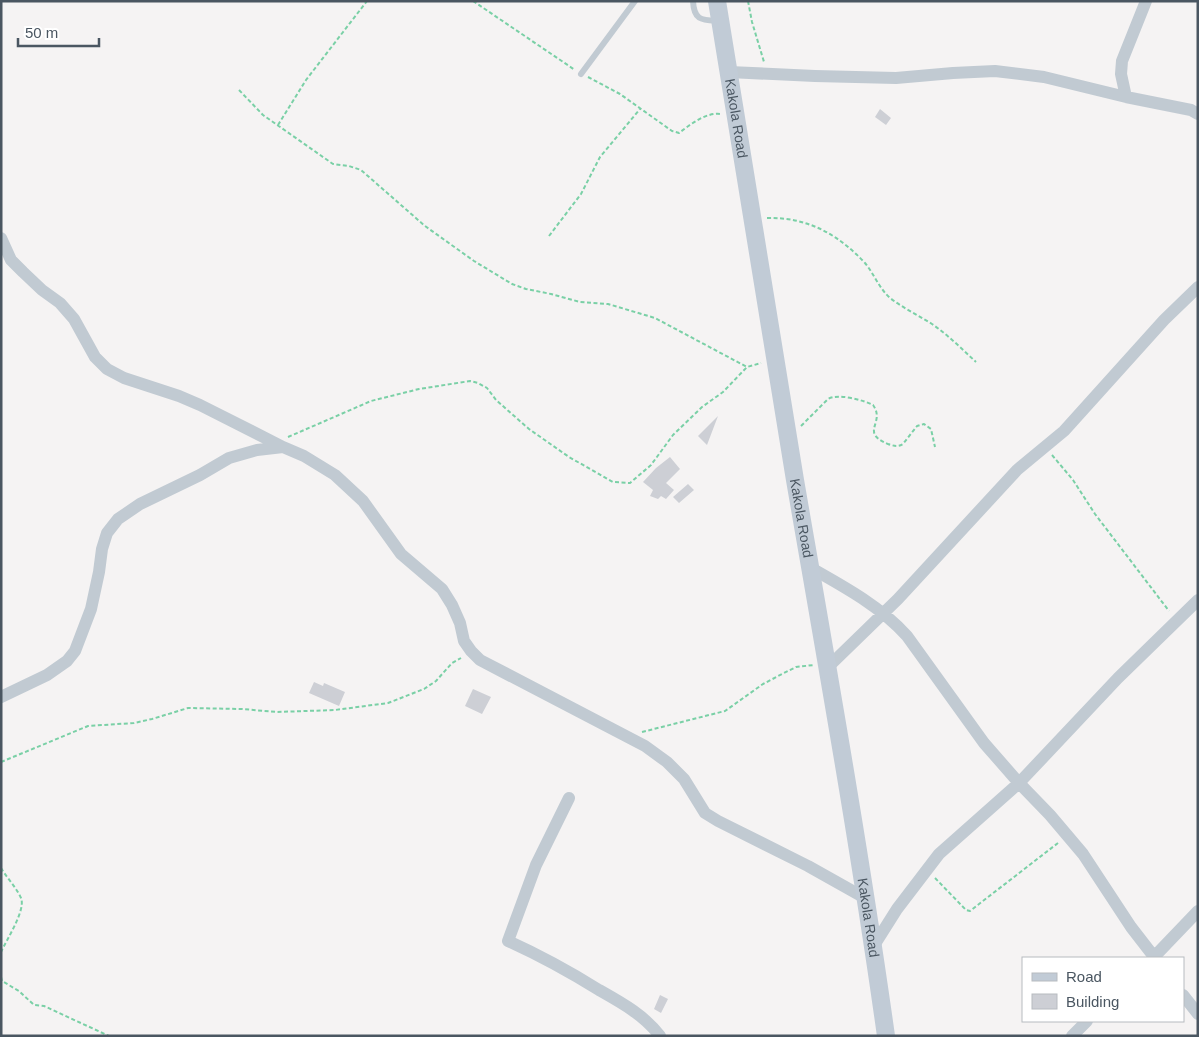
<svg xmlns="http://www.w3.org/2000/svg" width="1199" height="1037" font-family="Arial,sans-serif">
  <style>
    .building { fill: #cdcfd5 }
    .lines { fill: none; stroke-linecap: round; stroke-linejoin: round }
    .path { stroke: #7ad0a6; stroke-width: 2; stroke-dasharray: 4 2.5; stroke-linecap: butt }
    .lane { stroke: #c1cad2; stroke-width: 6 }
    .street { stroke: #c1cad2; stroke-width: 12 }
    .secondary { stroke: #c1cbd6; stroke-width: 18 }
    .labels { text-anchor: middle; stroke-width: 4; stroke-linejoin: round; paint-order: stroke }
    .street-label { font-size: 14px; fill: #4a5661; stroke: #fff }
  </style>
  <rect width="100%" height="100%" fill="#f5f3f3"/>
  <path class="building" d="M880 109 891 118 886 125 875 117Z
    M718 416 707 445 698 436Z
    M670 457 680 469 666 483 674 490 666 499 661 496 658 499 650 496 653 490 643 482 656 468Z
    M688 484 694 490 679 503 673 497Z
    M314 682 323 686 324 683 345 692 339 706 309 693Z
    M473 689 491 697 482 714 465 706Z
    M660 995 668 999 661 1013 654 1009Z"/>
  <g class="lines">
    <path class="path" d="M473 1 575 70
      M748 1 752 22 764 62
      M588 77 620 94 672 131 679 133C691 124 706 112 721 114
      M239 90 263 115 333 164 349 166 361 170 425 226 474 261 512 284 526 289 551 294 580 302 608 304 655 318 747 367
      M278 125 306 80 367 1
      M767 218C807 217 838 234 865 263 874 274 879 288 890 298 903 308 918 315 932 324 948 335 962 349 976 362
      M549 236 581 194 600 157 640 109
      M801 426 828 399C838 393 863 400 873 405 886 423 859 432 888 444 894 446 898 447 903 444L917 426 924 424 931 429 935 447
      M288 437 371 401 419 389 470 381 478 383 487 388 496 400 529 429 569 457 613 482 630 483 651 465 673 435 702 407 723 392 747 367 761 363
      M1052 455 1073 480 1095 514 1169 611
      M642 732 725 711 763 684 784 673 796 667 814 665
      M1 762 88 726 134 723 152 719 188 708 242 709 277 712 335 710 388 703 424 689 436 681 452 663 461 658
      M1 868C7 878 16 887 21 898 26 910 7 939 1 952
      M935 878 966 910 970 911 1058 843
      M1 977 2 981 19 991 34 1005 44 1006 109 1036"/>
    <path class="lane" d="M693 1C694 21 702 20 719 21
      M581 74 635 1"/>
    <path class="street" d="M729 72 815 76 896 78 953 73 995 71 1044 77 1126 97 1191 110 1198 114
      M1126 97 1121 74 1122 61 1146 1
      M1 238 11 260 23 272 42 290 60 303 74 319 95 357 107 369 124 378 179 396 200 405 283 447
      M811 568C845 587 881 607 907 636L984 743 1019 783 1050 815 1083 854 1131 927 1155 958
      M827 668 898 599 1017 470 1064 431 1164 320 1198 287
      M1 697 47 675 67 661 75 651 91 609 99 572 102 549 107 533 118 519 140 504 200 475 229 458 257 450 283 447 304 456 335 475 363 501 401 554 442 589 452 605 460 623 464 641 471 651 480 660 645 746 667 762 684 779 705 813 718 821 808 866 865 898
      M569 798 536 865 508 941C539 955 570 972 599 990 622 1003 644 1015 660 1036
      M873 947 897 909 939 854 1019 783 1118 678 1198 600
      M1153 958 1198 911
      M1183 995 1198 1014
      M1072 1036 1087 1021"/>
    <path class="secondary" id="s1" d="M717 1C744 160 768 320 795 480 827 665 860 850 886 1036"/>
  </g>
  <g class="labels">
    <g class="street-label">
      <text dy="5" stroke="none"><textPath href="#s1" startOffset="119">Kakola Road</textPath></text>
      <text dy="5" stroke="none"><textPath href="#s1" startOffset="524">Kakola Road</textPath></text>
      <text dy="5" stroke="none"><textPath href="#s1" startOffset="929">Kakola Road</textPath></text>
    </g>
  </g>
  <rect width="1199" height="1037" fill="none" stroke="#4a5661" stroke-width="5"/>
  <rect x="1022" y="957" width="162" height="65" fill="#ffffff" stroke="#b7bbc0"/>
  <rect x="1032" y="973" width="25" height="8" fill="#c1cbd6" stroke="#b7bbc0"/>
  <text x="1066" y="982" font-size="15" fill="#4a5661">Road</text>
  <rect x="1032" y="994" width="25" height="15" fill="#cdcfd5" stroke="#b7bbc0"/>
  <text x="1066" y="1007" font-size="15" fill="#4a5661">Building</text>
  <path d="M18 38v8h81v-8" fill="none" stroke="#4a5661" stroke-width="2.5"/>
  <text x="25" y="38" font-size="15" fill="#4a5661" stroke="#ffffff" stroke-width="4" paint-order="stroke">50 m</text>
</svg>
